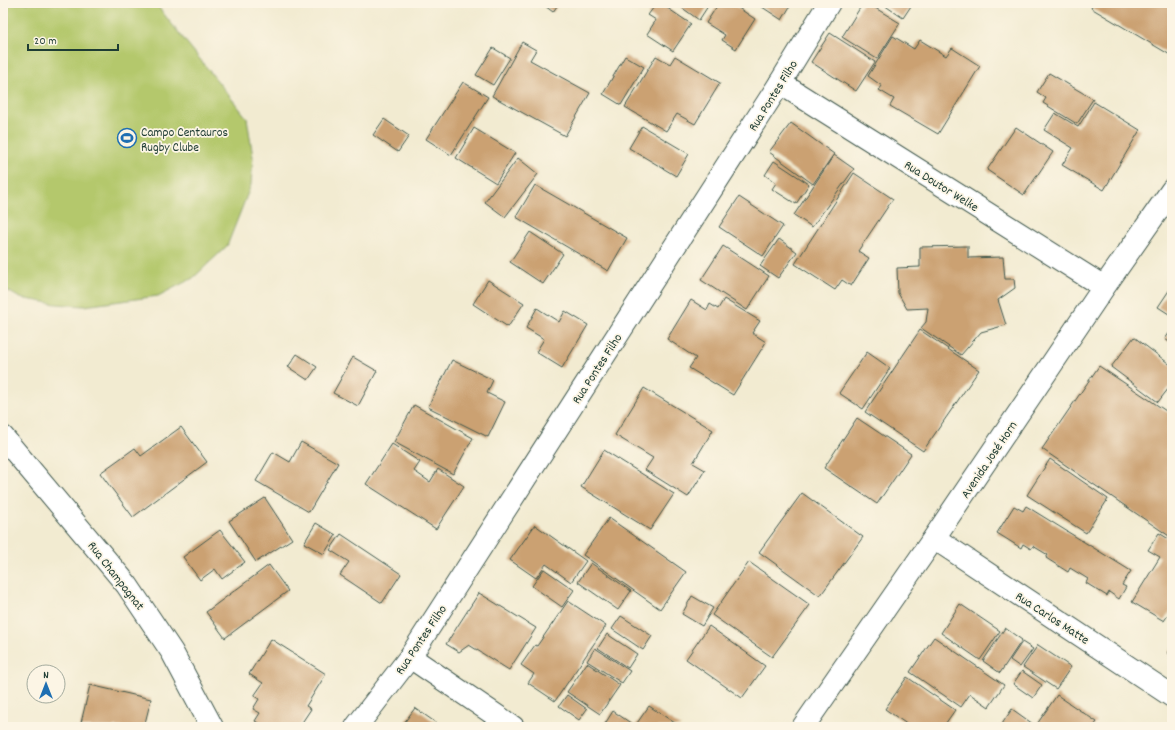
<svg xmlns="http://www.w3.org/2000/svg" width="1175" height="730" font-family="Dekko,sans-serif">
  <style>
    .green { fill: #b4c86c; stroke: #6a8250 }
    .building { fill: #cba172 }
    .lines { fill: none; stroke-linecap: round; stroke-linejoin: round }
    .minor-casing { stroke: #3f574c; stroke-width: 24 }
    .tertiary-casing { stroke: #3f574c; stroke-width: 24 }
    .minor { stroke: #fff; stroke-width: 22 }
    .tertiary { stroke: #fff; stroke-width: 22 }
    .labels { text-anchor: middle; stroke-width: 3.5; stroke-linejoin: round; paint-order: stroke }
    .street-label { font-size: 13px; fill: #1f3d34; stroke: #fcf5e5 }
    .poi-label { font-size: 13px; fill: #1f3d34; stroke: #fcf5e5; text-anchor: start }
  </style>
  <rect width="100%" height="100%" fill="#fcf5e5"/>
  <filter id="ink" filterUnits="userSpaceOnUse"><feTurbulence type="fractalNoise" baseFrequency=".025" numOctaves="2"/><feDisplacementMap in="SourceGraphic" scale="8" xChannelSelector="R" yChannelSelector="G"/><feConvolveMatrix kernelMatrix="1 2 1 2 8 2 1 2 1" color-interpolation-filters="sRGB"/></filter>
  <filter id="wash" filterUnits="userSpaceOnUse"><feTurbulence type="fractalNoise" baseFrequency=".012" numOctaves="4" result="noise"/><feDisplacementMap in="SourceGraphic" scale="16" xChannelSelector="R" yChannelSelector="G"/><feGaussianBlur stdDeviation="0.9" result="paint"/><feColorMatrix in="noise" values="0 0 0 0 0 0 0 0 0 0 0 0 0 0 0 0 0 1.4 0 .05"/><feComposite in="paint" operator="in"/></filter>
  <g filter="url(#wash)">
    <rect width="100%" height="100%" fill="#f2ebd1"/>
    <path class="green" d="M3 3H155L247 118 253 157 251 185 227 246 193 278 158 296 84 306 56 304 20 298 3 288Z"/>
    <g id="blocks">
      <path class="building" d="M541 3H559L553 12Z
        M657 3H660L691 24 673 51 647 34 656 20 648 15Z
        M683 3H710L699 20 681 7Z
        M719 3H731L755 19 736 49 722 40 725 35 706 23Z
        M756 3H792L782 20Z
        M863 3H867L900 23 877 59 842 37Z
        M881 3H913L903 18Z
        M1094 3H1172V56L1091 8Z
        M830 33 875 62 856 91 811 62Z
        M893 36 914 49 920 40 946 56 952 48 980 66 938 134 890 106 894 99 879 90 882 86 868 76Z
        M522 42 536 50 530 60 590 93 565 136 492 96Z
        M493 48 510 58 493 85 476 75Z
        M625 56 644 67 621 105 603 94Z
        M656 56 670 64 675 56 720 83 695 124 677 114 666 131 625 107Z
        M1049 73 1093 99 1077 124 1043 103 1046 98 1037 92Z
        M463 82 488 97 451 155 426 139Z
        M1094 102 1140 130 1104 190 1062 165 1073 148 1044 130 1055 113 1078 127Z
        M384 119 409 136 398 152 373 135Z
        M791 123 834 154 813 184 769 152Z
        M642 126 689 154 676 176 629 148Z
        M1016 127 1053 152 1024 195 987 170Z
        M474 128 515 153 496 183 456 158Z
        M834 155 854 169 812 227 794 215Z
        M518 158 538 174 505 217 485 202Z
        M774 161 809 184 796 204 772 189 776 183 765 175Z
        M854 173 893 199 858 251 869 258 851 286 842 280 835 290 795 264Z
        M535 185 627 238 608 271 516 217Z
        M739 197 783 226 763 256 719 227Z
        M530 232 563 254 543 284 510 262Z
        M779 239 797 252 778 278 760 266Z
        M723 246 769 276 747 310 701 280Z
        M968 246V258L1003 257 1005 279H1014L1015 288 998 300 1006 325 981 332 961 355 921 328 926 322 928 308 907 309 898 293 897 268 920 267V247Z
        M488 280 524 303 508 327 473 304Z
        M1170 289 1172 291V316L1158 307Z
        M724 299 760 321 752 333 766 342 733 395 689 368 696 358 667 339 691 300 707 310 710 304 718 309Z
        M537 308 559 322 565 311 588 325 562 368 536 352 544 339 526 328Z
        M1172 329V344L1165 339Z
        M920 330 979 370 923 451 865 412Z
        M1134 337 1172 366V384L1158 402 1111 367Z
        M867 352 890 368 863 409 839 393Z
        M297 354 317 367 308 380 288 367Z
        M353 357 377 371 358 406 333 393Z
        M452 360 493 380 487 393 505 402 488 437 428 407Z
        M1099 366 1172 415V538L1042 449Z
        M644 388 713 430 693 463 705 470 688 497 645 470 653 458 615 435Z
        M414 405 473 438 453 474 394 442Z
        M857 418 911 454 877 504 824 468Z
        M181 427 207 462 133 517 100 473 135 448 141 456Z
        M301 442 338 463 309 512 256 481 273 452 290 462Z
        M392 444 420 462 414 471 430 482 438 469 464 486 436 529 366 484Z
        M604 450 674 494 650 530 581 487Z
        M1050 459 1108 499 1086 533 1027 495Z
        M802 493 863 537 820 596 759 552Z
        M265 498 292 539 256 562 229 521Z
        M1014 506 1023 511 1026 506 1131 571 1122 585 1126 587 1119 599 1109 592 1107 596 1086 583 1088 579 1070 568 1068 572 1046 558 1048 555 1033 546 1031 549 1023 544 1021 548 997 533Z
        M609 518 686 572 660 609 583 555Z
        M316 523 336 535 324 554 304 543Z
        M535 525 586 561 571 582 546 564 536 578 510 560Z
        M220 530 245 562 222 579 215 569 200 580 183 557Z
        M1159 533 1172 541V609L1164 621 1132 602 1160 557 1148 550Z
        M341 534 401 574 382 603 340 575 349 562 330 550Z
        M749 562 810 605 772 657 712 615Z
        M591 563 631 591 618 610 578 582Z
        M269 565 288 591 225 638 206 612Z
        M544 569 574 590 562 607 532 586Z
        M479 593 536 628 509 670 469 645 459 652 446 644Z
        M692 596 713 608 702 626 682 614Z
        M568 601 606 626 555 701 528 683 534 674 521 665 535 645 537 646Z
        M960 604 1000 631 980 660 941 633Z
        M621 616 652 636 643 650 612 629Z
        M709 626 765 666 742 698 686 659Z
        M1005 628 1022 640 1000 673 983 661Z
        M607 634 637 654 628 668 598 648Z
        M934 637 1004 685 989 707 970 694 961 707 910 672Z
        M271 639 326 674 306 706 311 709 299 727H265L255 721 260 713 253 709 259 699 254 696 263 683 249 674Z
        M1022 642 1033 649 1020 667 1010 660Z
        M1038 645 1071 667 1056 689 1023 667Z
        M1172 647V655L1168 653Z
        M595 648 630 671 622 683 587 661Z
        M587 663 620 685 600 714 567 692Z
        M1022 671 1042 685 1033 698 1013 684Z
        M907 677 955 710 943 727H911L885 709Z
        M90 685 151 699 144 727H80Z
        M567 695 587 709 579 720 559 706Z
        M1057 695 1097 722 1093 727H1035Z
        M649 706 681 727H603L613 711 635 726Z
        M415 708 442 727H401Z
        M1012 709 1033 724 1031 727H1000Z"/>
    </g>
  </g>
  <g filter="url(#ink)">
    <use href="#blocks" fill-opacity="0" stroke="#3f574c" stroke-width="1"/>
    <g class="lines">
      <g class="minor-casing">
        <path id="minor" d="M780 83 1104 287
          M3 437 127 585 172 652 212 727
          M934 538 1172 696
          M410 657 513 727
          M803 727 934 538 1104 287 1172 190"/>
      </g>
      <g class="tertiary-casing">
        <path id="tertiary" d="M356 727 410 657 780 83 829 3"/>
      </g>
      <use href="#minor" class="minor"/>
      <use href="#tertiary" class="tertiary"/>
    </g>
  </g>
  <defs>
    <g id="stadium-ring" transform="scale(1)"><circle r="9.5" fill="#fcf5e5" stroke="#1f6fb2" stroke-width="1.5"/><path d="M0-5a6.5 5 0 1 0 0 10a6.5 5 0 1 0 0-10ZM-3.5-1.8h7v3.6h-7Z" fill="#1f6fb2"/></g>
  </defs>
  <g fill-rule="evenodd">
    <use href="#stadium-ring" x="127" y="138"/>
  </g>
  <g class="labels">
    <g class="street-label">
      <text transform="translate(772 95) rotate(-58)" y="5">Rua Pontes Filho</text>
      <text transform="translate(942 185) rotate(32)" y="5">Rua Doutor Welke</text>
      <text transform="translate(596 368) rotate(-57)" y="5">Rua Pontes Filho</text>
      <text transform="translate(988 459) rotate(-56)" y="5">Avenida José Horn</text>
      <text transform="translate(117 575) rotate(52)" y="5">Rua Champagnat</text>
      <text transform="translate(1053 617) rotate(33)" y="5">Rua Carlos Matte</text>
      <text transform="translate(420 639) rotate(-56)" y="5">Rua Pontes Filho</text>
    </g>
    <g class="poi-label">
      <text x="141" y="136">Campo Centauros<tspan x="141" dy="15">Rugby Clube</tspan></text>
    </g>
  </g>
  <rect width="1175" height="730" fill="none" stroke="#fcf5e5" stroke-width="16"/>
  <g transform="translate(46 684)"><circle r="19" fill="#fcf5e5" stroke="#a4ab9e"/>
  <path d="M0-3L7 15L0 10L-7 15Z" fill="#1f6fb2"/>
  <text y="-6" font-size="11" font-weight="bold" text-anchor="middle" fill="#1f3d34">N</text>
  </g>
  <path d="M28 44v6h90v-6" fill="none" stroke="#1f3d34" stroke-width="2"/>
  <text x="34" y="44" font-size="12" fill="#1f3d34" stroke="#fcf5e5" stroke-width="3" paint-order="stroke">20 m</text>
</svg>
